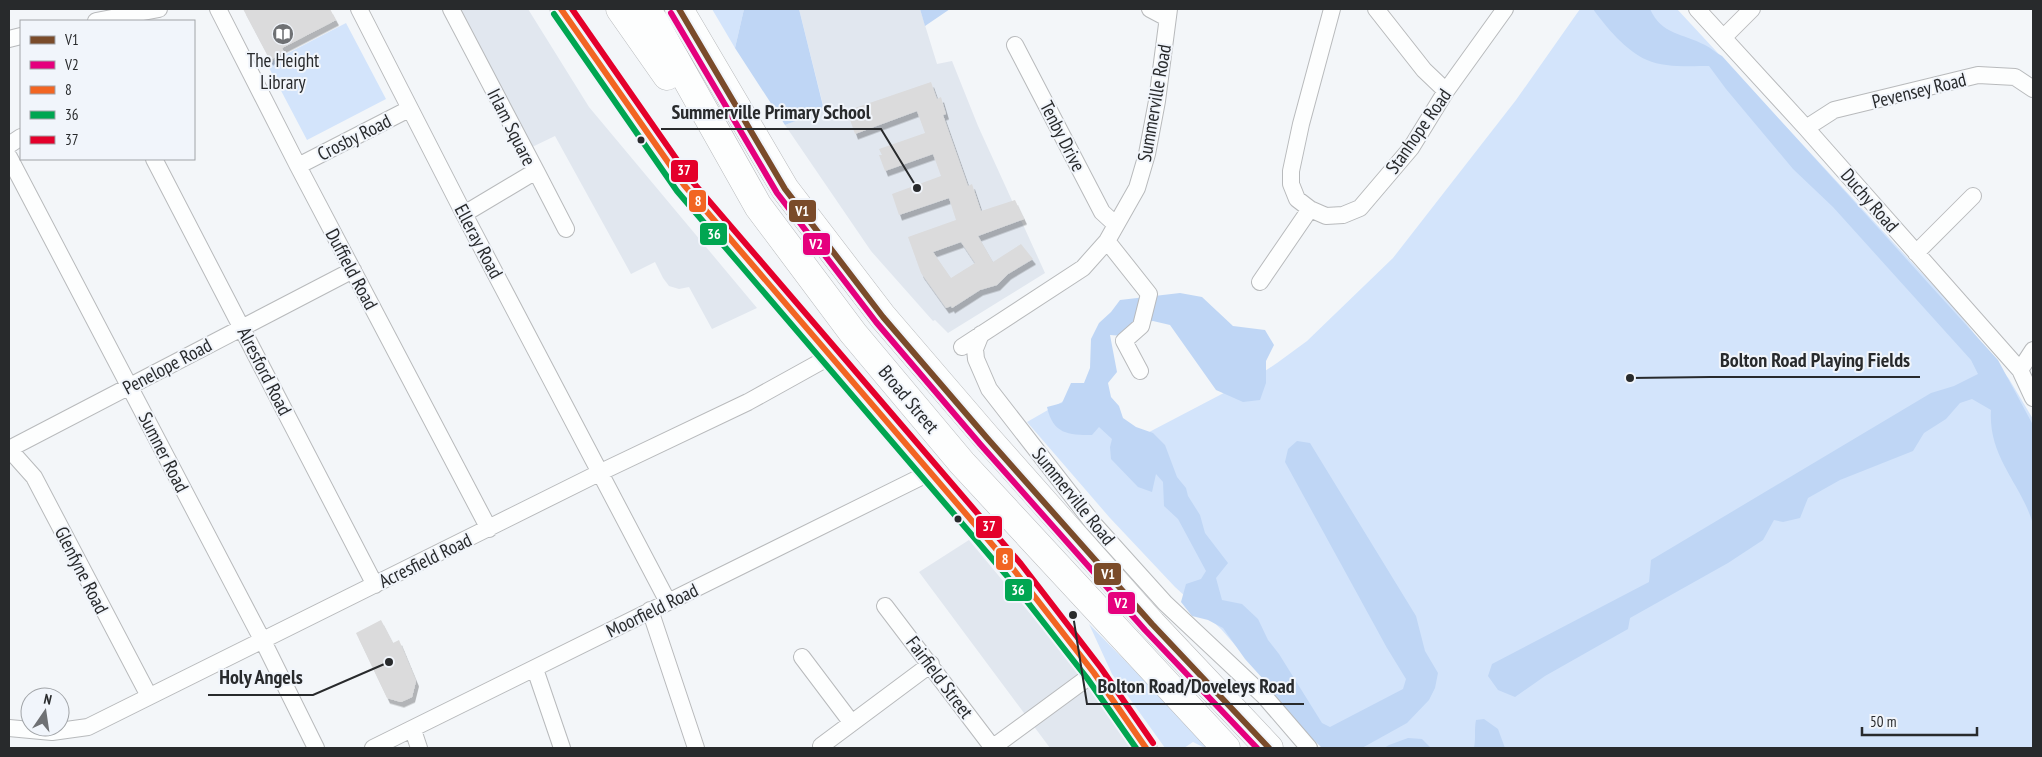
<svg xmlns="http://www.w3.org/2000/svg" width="2042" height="757" font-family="'PT Sans Narrow',sans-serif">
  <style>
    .built { fill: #e1e7ef }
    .green { fill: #d3e4fb }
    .forest { fill: #bfd6f5 }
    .building { fill: #dbdbdc; fill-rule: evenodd; filter: url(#shadow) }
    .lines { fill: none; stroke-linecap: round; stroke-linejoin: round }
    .minor-casing { stroke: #b8babc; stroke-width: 18 }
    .tertiary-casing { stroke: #b8babc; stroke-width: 23 }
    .trunk-casing { stroke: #b8babc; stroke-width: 29 }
    .minor { stroke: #fdfefe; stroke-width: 16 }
    .tertiary { stroke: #fdfefe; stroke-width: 21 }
    .trunk { stroke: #fdfefe; stroke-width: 28 }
    .bus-1-casing { stroke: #f1f5fb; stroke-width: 10 }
    .bus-2-casing { stroke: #f1f5fb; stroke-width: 10 }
    .bus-3-casing { stroke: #f1f5fb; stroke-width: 10 }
    .bus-4-casing { stroke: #f1f5fb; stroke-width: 10 }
    .bus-5-casing { stroke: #f1f5fb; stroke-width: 10 }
    .bus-1 { stroke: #7a4b2a; stroke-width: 6 }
    .bus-2 { stroke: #e5007d; stroke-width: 6 }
    .bus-3 { stroke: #f26522; stroke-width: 6 }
    .bus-4 { stroke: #00a651; stroke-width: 6 }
    .bus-5 { stroke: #e4002b; stroke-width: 6 }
    .bus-dot { fill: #282a2c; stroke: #f1f5fb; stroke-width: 2 }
    .labels { text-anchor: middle; stroke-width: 4; stroke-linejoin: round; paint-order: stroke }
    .poi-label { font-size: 19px; fill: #282a2c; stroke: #f1f5fb }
    .street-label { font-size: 19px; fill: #282a2c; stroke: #f1f5fb }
    .leader { fill: none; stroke: #282a2c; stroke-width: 2 }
    .callout-dot { fill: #282a2c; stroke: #f1f5fb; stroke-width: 2 }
    .callout-label { font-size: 20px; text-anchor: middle; font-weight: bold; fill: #282a2c; stroke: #f1f5fb; stroke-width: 4; stroke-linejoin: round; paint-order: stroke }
    .line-badge { stroke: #f1f5fb; stroke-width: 2 }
    .badge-label { font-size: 14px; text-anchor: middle; font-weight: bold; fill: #fff }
  </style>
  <defs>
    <filter id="shadow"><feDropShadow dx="3" dy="5.5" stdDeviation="0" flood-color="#0004"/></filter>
  </defs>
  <rect width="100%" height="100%" fill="#f3f6f9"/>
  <path class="built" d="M452 9H528L589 107 757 308 712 329 689 287 679 289 669 286 663 278 655 262 631 274 555 136 530 148Z
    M799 9H920L937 64 952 61 978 126 1045 273 948 333 935 320 933 321 871 251 785 125 824 109Z
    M969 540 1093 689 1133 748H1050L919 572Z"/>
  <path class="green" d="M712 9H744L735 48Z
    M1580 9H1677L1957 311 2009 379 2033 419V748H1325L1221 629 1175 587 1110 518 1027 422 1088 387 1132 441 1262 373 1277 363 1307 341 1393 258 1516 100Z
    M346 23 386 99 307 140 267 64Z
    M1089 624 1211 748H1205L1193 742 1184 748H1165L1112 674Z"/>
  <path class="forest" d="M744 9H799L824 110 785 125 735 48Z
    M920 9H950L925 26Z
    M1593 9H1650C1662 35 1682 33 1705 45 1711 48 1716 53 1722 56L1998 360 2033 425V524C2021 483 1988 458 1991 410L1972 399 1960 403 1946 419 1924 433 1913 451 1840 480 1808 498 1800 518 1783 522 1774 520 1763 540 1728 563 1630 618 1628 629 1545 676 1515 697 1498 690 1488 676 1492 664 1649 582 1651 560 1931 393 1954 386 1978 374 1971 360 1833 207 1793 169 1726 89 1709 66C1691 66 1664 68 1647 60 1626 51 1606 27 1593 9Z
    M1180 293 1202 297 1233 326 1265 330 1274 345 1266 361V383L1260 400 1243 402 1216 390 1170 325 1153 321 1133 324 1124 336 1110 335 1117 372 1108 383 1111 397 1119 406 1123 418 1136 427 1153 433 1165 445 1177 477 1186 488 1188 496 1200 515 1205 533 1228 563 1216 578 1222 600 1242 604 1258 619 1268 640 1279 654 1322 723 1330 727 1403 689 1406 679 1387 648 1285 462 1288 449 1297 441 1310 443 1416 616 1425 651 1438 673 1435 688 1429 700 1407 723 1362 748H1322L1277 705 1264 680 1245 659 1223 628 1208 620 1192 616 1181 602 1186 584 1201 579 1206 571 1178 519 1164 506 1163 482 1156 474 1152 492 1138 487 1111 459 1110 447 1112 439 1099 427 1092 435C1068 435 1053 434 1047 407L1062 403 1071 383H1084L1090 368 1091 339 1099 323 1111 312 1120 300Z
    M1484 719 1498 729 1505 748H1474C1476 738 1474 730 1476 720Z
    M1408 738 1422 739 1431 748H1384L1389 745Z"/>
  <path class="building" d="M243 9H330L336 20 282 48 284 52 270 60Z
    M931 82 937 99 941 97 946 114 943 115 968 186 972 184 981 211 1015 200 1024 219 978 236 993 262 1021 244 1033 259 1008 274 997 285 980 290 952 308 951 306 946 308 921 273 908 237 956 220 949 198 899 215 892 194 941 176 933 154 885 171 879 155H882L879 149 925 133 917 111 855 134 848 114H850L849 110ZM961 242 975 263 951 278 933 252Z
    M381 620 393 643 399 640 416 681 412 697 401 702 387 698 356 633Z"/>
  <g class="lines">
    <g class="minor-casing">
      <path id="minor" d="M218 9 298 166 489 529
        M359 9 464 214 668 602
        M451 9 536 171 464 214
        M1150 9 1167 18
        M1332 9 1301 124 1291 171V184L1297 199 1310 209 1326 216 1343 215 1360 208 1411 148 1446 91 1505 9
        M1376 9 1424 70 1446 91
        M1697 9 1806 128 2020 370 2033 398
        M96 21 159 9
        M1724 37 1752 9
        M9 39 21 36
        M1015 45 1102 212 1115 224
        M1806 128 1834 110 1978 75 2015 77 2033 89
        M9 145 21 137
        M9 157 266 647 316 748
        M154 159 375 585
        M298 166 409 109
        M536 171 566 229
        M1107 241 1149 294 1141 326 1124 341 1140 371
        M1916 253 1973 196
        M1260 282 1310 209
        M981 334 975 349 976 359 989 389 1093 523 1165 603 1265 697 1309 748
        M962 347 1083 268 1107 241 1137 188 1147 154 1157 101 1169 9
        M2020 370 2033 350
        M9 449 353 270
        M9 449 34 477 149 696
        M885 606 993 748
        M650 610 696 748
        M802 657 851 722
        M535 669 562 748
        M9 728 52 732 88 727 601 472 748 402 831 356
        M413 730 419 748
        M821 746 931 664
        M373 748 931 472
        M992 748 1094 673"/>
    </g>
    <g class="tertiary-casing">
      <path id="tertiary" d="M561 9 684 185 1014 570 1094 673 1146 748"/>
    </g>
    <g class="trunk-casing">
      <path id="trunk" d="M620 9 667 76
        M647 9 758 206 853 333 962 463 1226 748
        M679 9 785 189 883 317 987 438 1152 624 1269 748"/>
    </g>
    <use href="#minor" class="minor"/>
    <use href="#tertiary" class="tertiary"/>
    <use href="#trunk" class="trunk"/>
    <g class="bus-1-casing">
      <path id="bus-1" d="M679 9 785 189 883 317 987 438 1152 624 1269 748"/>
    </g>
    <g class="bus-2-casing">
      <path id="bus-2" d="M671 13 777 193 876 322 980 444 1145 630 1257 748"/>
    </g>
    <g class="bus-3-casing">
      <path id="bus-3" d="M561 9 684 185 1014 570 1094 673 1146 748"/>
    </g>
    <g class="bus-4-casing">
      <path id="bus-4" d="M554 14 677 191 1007 576 1087 678 1136 748"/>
    </g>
    <g class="bus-5-casing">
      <path id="bus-5" d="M572 9 691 180 1021 564 1101 668 1153 743"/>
    </g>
    <use href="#bus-1" class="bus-1"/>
    <use href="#bus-2" class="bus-2"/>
    <use href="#bus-3" class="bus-3"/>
    <use href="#bus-4" class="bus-4"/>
    <use href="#bus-5" class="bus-5"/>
  </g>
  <defs>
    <g id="library-disc" transform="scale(1.125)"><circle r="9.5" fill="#6f7174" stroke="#f1f5fb"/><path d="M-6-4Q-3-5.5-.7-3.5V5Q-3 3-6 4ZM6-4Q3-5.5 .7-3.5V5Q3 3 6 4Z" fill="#fff"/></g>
  </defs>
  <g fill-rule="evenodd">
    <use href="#library-disc" x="283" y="34"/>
  </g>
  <g class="bus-dot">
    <circle cx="641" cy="140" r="4.5"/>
    <circle cx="958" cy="519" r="4.5"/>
  </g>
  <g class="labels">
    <g class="poi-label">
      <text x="283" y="67">The Height<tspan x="283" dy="22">Library</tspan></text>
    </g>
    <g class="street-label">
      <text transform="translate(1919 90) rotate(-14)" y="7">Pevensey Road</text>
      <text transform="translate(1154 103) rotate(-80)" y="7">Summerville Road</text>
      <text transform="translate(512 127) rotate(63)" y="7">Irlam Square</text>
      <text transform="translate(1418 131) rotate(-55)" y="7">Stanhope Road</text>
      <text transform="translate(1063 136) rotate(63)" y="7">Tenby Drive</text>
      <text transform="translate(354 137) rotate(-27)" y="7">Crosby Road</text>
      <text transform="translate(1870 200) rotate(49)" y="7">Duchy Road</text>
      <text transform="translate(479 241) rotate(62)" y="7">Elleray Road</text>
      <text transform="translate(352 269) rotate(62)" y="7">Duffield Road</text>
      <text transform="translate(167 366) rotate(-28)" y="7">Penelope Road</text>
      <text transform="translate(265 371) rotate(63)" y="7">Alresford Road</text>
      <text transform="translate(909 399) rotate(50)" y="7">Broad Street</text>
      <text transform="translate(164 452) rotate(63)" y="7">Sumner Road</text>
      <text transform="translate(1074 496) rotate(51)" y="7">Summerville Road</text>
      <text transform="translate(425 560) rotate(-26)" y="7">Acresfield Road</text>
      <text transform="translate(82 570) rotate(63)" y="7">Glenfyne Road</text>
      <text transform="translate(652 610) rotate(-26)" y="7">Moorfield Road</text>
      <text transform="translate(940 677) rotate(53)" y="7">Fairfield Street</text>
    </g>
  </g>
  <path class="leader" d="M917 188L881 129H661M1630 378L1710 377H1920M389 662L313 695H208M1073 615L1087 704H1304"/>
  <g class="callout-dot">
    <circle cx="917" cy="188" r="5"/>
    <circle cx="1630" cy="378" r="5"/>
    <circle cx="389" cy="662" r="5"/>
    <circle cx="1073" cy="615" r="5"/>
  </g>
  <g class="callout-label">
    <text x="771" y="119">Summerville Primary School</text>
    <text x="1815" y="367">Bolton Road Playing Fields</text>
    <text x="261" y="684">Holy Angels</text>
    <text x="1196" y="693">Bolton Road/Doveleys Road</text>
  </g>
  <g class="line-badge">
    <rect x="670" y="159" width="29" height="24" rx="5" fill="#e4002b"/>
    <rect x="688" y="189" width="19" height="24" rx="5" fill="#f26522"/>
    <rect x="788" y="199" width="29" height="24" rx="5" fill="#7a4b2a"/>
    <rect x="699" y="222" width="29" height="24" rx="5" fill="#00a651"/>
    <rect x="802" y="232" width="29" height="24" rx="5" fill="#e5007d"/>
    <rect x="975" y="515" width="28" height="24" rx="5" fill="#e4002b"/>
    <rect x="995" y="547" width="19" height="24" rx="5" fill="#f26522"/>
    <rect x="1093" y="562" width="29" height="24" rx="5" fill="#7a4b2a"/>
    <rect x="1004" y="578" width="29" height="24" rx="5" fill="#00a651"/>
    <rect x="1107" y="591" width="29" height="24" rx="5" fill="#e5007d"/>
  </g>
  <g class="badge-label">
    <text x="684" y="175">37</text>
    <text x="698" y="206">8</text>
    <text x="802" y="216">V1</text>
    <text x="714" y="239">36</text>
    <text x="816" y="249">V2</text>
    <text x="989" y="531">37</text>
    <text x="1005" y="564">8</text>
    <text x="1108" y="579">V1</text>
    <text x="1018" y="595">36</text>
    <text x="1121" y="608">V2</text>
  </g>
  <rect width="2042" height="757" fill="none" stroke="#282a2c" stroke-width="20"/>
  <rect x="20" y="20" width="175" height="140" fill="#f1f5fb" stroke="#a1a4a8"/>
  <rect x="30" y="36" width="25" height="8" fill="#7a4b2a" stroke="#a1a4a8"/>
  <text x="65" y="45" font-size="15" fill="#282a2c">V1</text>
  <rect x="30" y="61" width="25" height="8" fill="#e5007d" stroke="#a1a4a8"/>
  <text x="65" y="70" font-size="15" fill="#282a2c">V2</text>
  <rect x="30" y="86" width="25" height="8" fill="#f26522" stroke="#a1a4a8"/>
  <text x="65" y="95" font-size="15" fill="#282a2c">8</text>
  <rect x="30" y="111" width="25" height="8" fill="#00a651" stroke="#a1a4a8"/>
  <text x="65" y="120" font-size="15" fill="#282a2c">36</text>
  <rect x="30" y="136" width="25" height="8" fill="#e4002b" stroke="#a1a4a8"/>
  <text x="65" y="145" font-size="15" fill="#282a2c">37</text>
  <g transform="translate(45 712) rotate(13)"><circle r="24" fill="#f1f5fb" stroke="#a1a4a8"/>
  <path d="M0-4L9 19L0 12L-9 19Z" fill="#6f7174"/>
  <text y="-8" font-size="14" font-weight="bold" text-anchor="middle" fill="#282a2c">N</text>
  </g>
  <path d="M1862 727v8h115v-8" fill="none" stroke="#282a2c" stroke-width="2.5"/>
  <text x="1870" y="727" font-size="15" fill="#282a2c" stroke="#f1f5fb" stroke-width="4" paint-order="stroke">50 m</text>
</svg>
